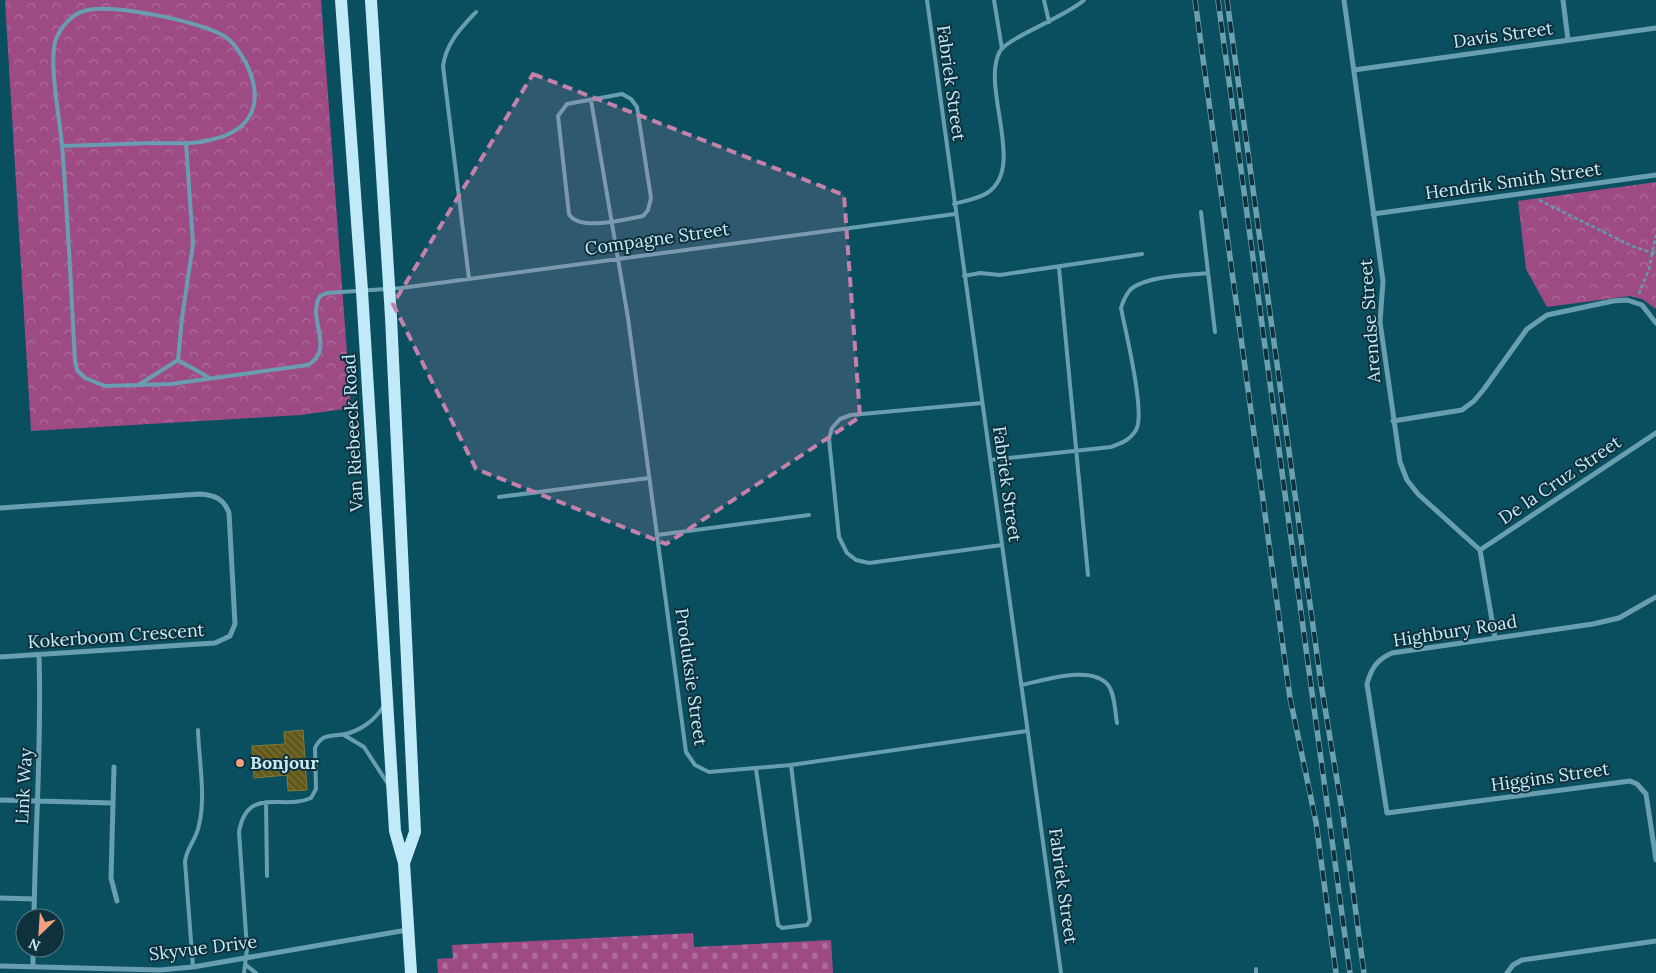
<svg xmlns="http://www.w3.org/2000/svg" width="1656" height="973" font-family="Lora,serif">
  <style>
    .cemetery { fill: url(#cemetery-stones) }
    .park { fill: url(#park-crowns) }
    .building { fill: url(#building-back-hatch); stroke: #837a39 }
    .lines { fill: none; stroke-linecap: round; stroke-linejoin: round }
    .path { stroke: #649aa9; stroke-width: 2.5; stroke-dasharray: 4 2.5; stroke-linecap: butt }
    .service { stroke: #699eb0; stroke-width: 4 }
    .minor { stroke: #699eb0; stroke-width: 5 }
    .primary { stroke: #c1eaf9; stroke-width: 12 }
    .rail-casing { stroke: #6ba0af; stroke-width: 5.5 }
    .rail { stroke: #0f313c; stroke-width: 4; stroke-dasharray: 11; stroke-linecap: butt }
    .marked { fill: #c482aa; fill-opacity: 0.2; stroke: #c482aa; stroke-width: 4; stroke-dasharray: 10 6; stroke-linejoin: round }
    .poi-dot { fill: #f3a081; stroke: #0f313c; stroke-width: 2 }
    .labels { text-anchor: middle; stroke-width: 4; stroke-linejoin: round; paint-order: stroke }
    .street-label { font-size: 18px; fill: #c6ebf8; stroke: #0f313c }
    .poi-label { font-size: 18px; font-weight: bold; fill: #c6ebf8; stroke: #0f313c; text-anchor: start }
  </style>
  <defs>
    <pattern id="cemetery-stones" width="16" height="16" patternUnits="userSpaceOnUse" patternTransform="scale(1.25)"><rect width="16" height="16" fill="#9e4b84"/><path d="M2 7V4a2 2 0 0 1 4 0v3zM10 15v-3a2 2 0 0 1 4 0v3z" fill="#ae6e9c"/></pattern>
    <pattern id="park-crowns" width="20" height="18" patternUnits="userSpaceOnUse" patternTransform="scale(1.25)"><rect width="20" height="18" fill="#9e4b84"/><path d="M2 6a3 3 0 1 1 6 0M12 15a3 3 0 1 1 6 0" fill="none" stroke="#ae6e9c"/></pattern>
    <pattern id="building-back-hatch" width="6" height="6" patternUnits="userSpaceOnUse" patternTransform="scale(1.25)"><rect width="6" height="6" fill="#625918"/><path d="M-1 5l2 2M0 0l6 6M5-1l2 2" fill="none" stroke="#77713a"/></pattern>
  </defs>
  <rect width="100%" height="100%" fill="#0a4f60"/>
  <path class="cemetery" d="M693 933 694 947 831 940 833 973H438L437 959 453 958 452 945Z"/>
  <path class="park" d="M5 0H321L351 408 301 415 31 431Z
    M1656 182V309L1642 299 1630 296 1547 307 1526 269 1518 201Z"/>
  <path class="building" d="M303 730 307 790 288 791 287 775 254 778 252 746 285 744 284 732Z"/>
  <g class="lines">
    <path class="path" d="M1539 200 1632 246 1656 254
      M1639 294 1649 269 1656 235"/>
    <path class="service" d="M927 0 1061 973
      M994 0 1002 49
      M1044 0 1049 22
      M622 94 631 99 637 107 651 198 648 210 643 216C626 219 579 232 569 214L558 116 567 104Z
      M591 100 628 318 686 752 695 765 709 772 791 765 1027 731
      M62 146C93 145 124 144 154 143 173 143 192 145 210 140 253 131 265 102 246 63 240 53 234 42 224 36 199 21 111 3 84 11 72 14 61 27 56 39 48 61 60 119 62 146 68 217 71 290 75 361L77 370 85 378 105 386 171 384 308 365C336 349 306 318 320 296L327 293 401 288 955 214
      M954 204C964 201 978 199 987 193 1027 168 980 87 1000 51 1009 37 1067 16 1084 0
      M1201 212 1215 332
      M1059 268 1088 575
      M964 276 980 273 1000 275 1142 254
      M469 279 443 66C446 43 461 28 476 12
      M178 360 182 318 193 244 186 143
      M178 360 208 377
      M140 384 178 360
      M982 403 851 415 840 419 832 428 829 439 839 537 847 553 856 560 869 563 1002 545
      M990 460 1111 447C1122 443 1130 440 1136 430 1146 414 1125 329 1121 308 1123 301 1126 295 1130 290 1144 276 1189 275 1208 273
      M499 497 649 478
      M657 535 809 515
      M1021 685C1043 681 1091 664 1108 685 1115 694 1115 712 1117 723
      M344 735 364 747 388 784
      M756 769 778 925 782 928 807 925 810 920 791 765
      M266 802 267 876
      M246 965 256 973
      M193 967 185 862C186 848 197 839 199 825 206 796 199 761 198 730
      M1256 969V973
      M244 973 247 949 239 832C247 785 283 811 311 798L316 789 315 748C322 733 331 737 345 734 360 731 375 720 383 707"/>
    <path class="minor" d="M1344 0 1383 281 1380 322 1400 462 1407 480 1418 494 1480 550 1495 638
      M1563 0 1568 40
      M1354 70 1656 28
      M1373 214 1656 175
      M1393 421 1462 410 1474 401 1484 389 1527 329 1547 315 1613 301 1627 300 1642 305 1656 323
      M0 508 200 494C215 495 224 499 229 513L235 624 230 636 215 643 0 657
      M1480 550 1656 433
      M1656 597 1619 618 1593 624 1392 653C1378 659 1371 668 1367 684L1387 813 1630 781 1637 784 1646 794 1656 860
      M114 767 111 878 117 901
      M0 800 113 803
      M0 898 34 899
      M34 918C35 830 42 743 39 655
      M0 966 160 970 193 967 407 930
      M33 967V948
      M1507 973 1513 965 1522 960 1656 941"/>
    <path class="primary" d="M341 0 362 291 395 831 404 863 411 973
      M371 0 391 317 415 832 404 863"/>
    <g class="rail-casing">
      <path id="rail" d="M1195 0 1290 698 1316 822 1336 973
        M1218 0 1350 973
        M1227 0 1321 684 1343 816 1364 973"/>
    </g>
    <use href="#rail" class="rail"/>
  </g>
  <path class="marked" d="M533 74 844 195 860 417 666 544 476 469 393 304Z"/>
  <circle class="poi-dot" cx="240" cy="763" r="5"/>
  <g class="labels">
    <g class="street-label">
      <text transform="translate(1503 35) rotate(-8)" y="6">Davis Street</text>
      <text transform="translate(951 83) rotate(82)" y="6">Fabriek Street</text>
      <text transform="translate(1513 181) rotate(-8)" y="6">Hendrik Smith Street</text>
      <text transform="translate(657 239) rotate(-8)" y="6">Compagne Street</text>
      <text transform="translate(1370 321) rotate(-94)" y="6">Arendse Street</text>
      <text transform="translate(353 433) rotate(-93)" y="6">Van Riebeeck Road</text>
      <text transform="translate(1560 480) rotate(-34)" y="6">De la Cruz Street</text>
      <text transform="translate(1007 484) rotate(82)" y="6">Fabriek Street</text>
      <text transform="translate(1455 631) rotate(-9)" y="6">Highbury Road</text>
      <text transform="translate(116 636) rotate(-4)" y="6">Kokerboom Crescent</text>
      <text transform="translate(691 677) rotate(82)" y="6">Produksie Street</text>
      <text transform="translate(1550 777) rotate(-8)" y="6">Higgins Street</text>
      <text transform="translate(24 786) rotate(-87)" y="6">Link Way</text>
      <text transform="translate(1063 886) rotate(82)" y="6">Fabriek Street</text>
      <text transform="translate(203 948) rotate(-7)" y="6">Skyvue Drive</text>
    </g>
    <g class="poi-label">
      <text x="250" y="769">Bonjour</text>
    </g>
  </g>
  <g transform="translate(40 933) rotate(205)"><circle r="24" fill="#0f313c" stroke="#587b87"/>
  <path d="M0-4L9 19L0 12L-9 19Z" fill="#f3a081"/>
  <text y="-8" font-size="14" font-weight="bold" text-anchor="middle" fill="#c6ebf8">N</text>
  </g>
</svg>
